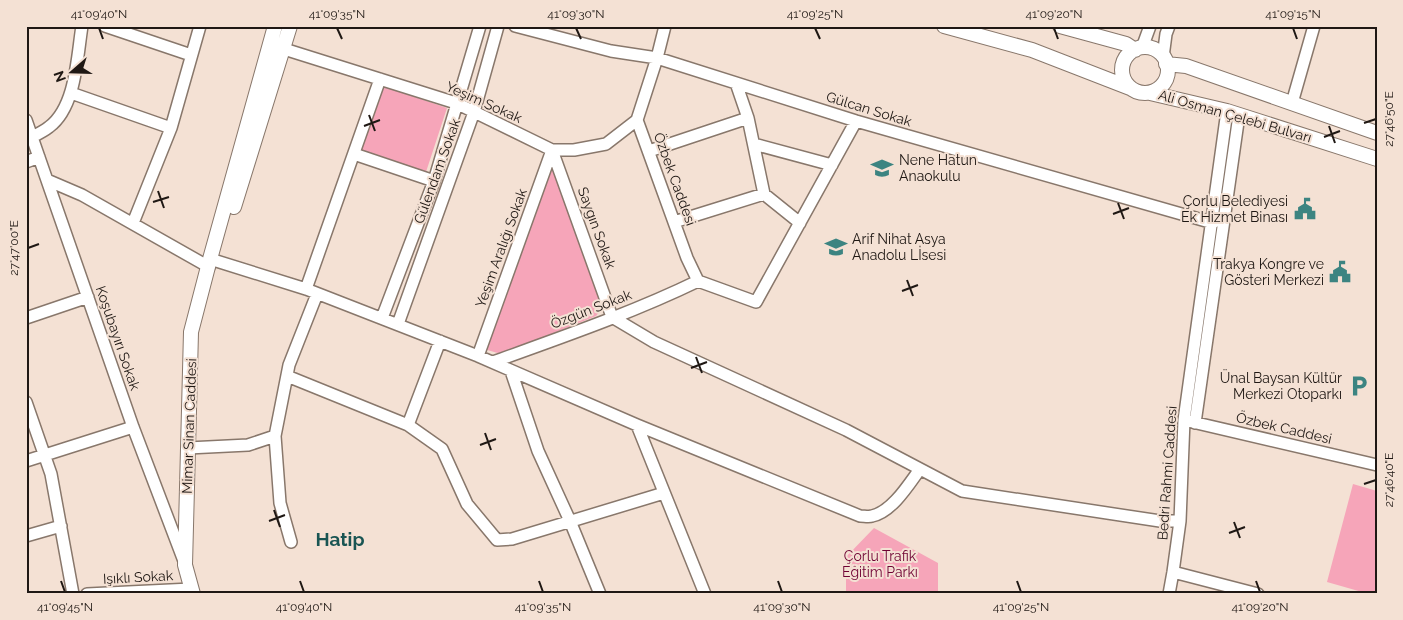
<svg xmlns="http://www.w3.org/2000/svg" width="1403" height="620" font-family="Raleway,sans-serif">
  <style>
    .green { fill: #f6a5b9 }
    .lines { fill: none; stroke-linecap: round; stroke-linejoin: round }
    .minor-casing { stroke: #88776b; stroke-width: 14 }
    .major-casing { stroke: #88776b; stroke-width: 16 }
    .minor { stroke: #fff; stroke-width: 11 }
    .major { stroke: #fff; stroke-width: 14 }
    .ticks { fill: none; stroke: #1f1814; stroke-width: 2 }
    .labels { text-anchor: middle; stroke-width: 4; stroke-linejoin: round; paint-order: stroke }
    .street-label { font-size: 14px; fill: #1f1814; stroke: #f4e1d4 }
    .poi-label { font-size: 14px; fill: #1f1814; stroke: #f4e1d4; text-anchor: end }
    .park-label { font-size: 14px; fill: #6f0233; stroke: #f4e1d4 }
    .district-label { font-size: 19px; font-weight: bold; fill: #195553; stroke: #f4e1d4 }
    .neatline { fill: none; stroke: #1f1814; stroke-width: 2 }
    .ticks-label { font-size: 12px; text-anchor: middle; fill: #1f1814 }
  </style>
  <rect width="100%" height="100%" fill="#f4e1d4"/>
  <path class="green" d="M380 85 447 108 425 175 357 152Z
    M552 166 604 306 596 316 501 354 484 349Z
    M1353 484 1377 491V594H1369L1327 582Z
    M874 528 938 563V594H846V557Z"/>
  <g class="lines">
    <g class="minor-casing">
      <path id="minor" d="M105 26 191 55
        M515 26 611 51 657 58 856 121 1213 223
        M665 26 657 58 637 120 687 258 698 281 756 302 856 121
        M1142 48 1150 26
        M284 49 456 103 552 150H574L606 144 637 120
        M1163 57 1166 34 1169 26
        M736 83 748 118 764 194
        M71 93 171 128
        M1292 103 1314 26
        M26 120 133 427 184 561
        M32 137C38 134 44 131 49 127 76 107 77 57 82 26
        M754 144 832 165
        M552 150 612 317 654 342 846 430 962 491 1160 521H1180
        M649 151 748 118
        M354 154 434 181
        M26 162 39 157
        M47 180 82 195 209 267
        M674 222 764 194 800 223
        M133 223 171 128 200 26
        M210 259 306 289 478 356 637 425 860 516C864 516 869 517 872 516 892 512 909 484 920 469
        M306 289 380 79
        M26 318 88 297
        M382 318 434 181 480 26
        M398 324 474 112 498 26
        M478 356 552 150
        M493 362C562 337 632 313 698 281
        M511 371 538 451 570 521 600 594
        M287 376 408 425 442 449 467 504 497 540 512 539 664 493
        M26 402 51 474 73 594
        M1188 421 1377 465
        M1195 423 1239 115
        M408 425 440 341
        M637 425 705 594
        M188 448 248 445 275 436
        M26 461 133 427
        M26 536 61 526
        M291 542 280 503 275 436 289 365 317 294
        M1173 572 1258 594
        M87 594 191 589
        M1169 594 1173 572 1180 521 1184 420 1227 111"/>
    </g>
    <g class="major-casing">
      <path id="major" d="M944 26 1032 50 1130 88
        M1060 26 1126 44 1135 50
        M1122 70a23 23 0 1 1 46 0a23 23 0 1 1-46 0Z
        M1166 64 1186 66 1377 133
        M1150 93 1227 111 1377 159
        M234 207 290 26
        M193 594 185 565 191 332 210 259 275 26"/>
    </g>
    <use href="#minor" class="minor"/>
    <use href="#major" class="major"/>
  </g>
  <path class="ticks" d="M99 28 103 39M337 28 342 39M576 28 581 39M815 28 820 39M1054 28 1058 39M1293 28 1297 39M369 115 375 131M1364 123 1376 119M364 126 380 120M1329 126 1335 143M1324 137 1340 131M158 191 164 208M153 202 169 197M1118 203 1124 219M1113 214 1129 208M28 248 39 244M907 280 913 296M902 291 918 285M696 357 702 373M691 368 707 362M485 433 491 450M480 445 496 439M1364 484 1376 480M274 510 280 527M269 521 285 515M1234 522 1240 538M1229 533 1245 527M61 581 65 592M300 581 304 592M539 581 543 592M778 581 782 592M1017 581 1021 592M1256 581 1260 592"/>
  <defs>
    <g id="school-bare" transform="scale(1.725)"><path d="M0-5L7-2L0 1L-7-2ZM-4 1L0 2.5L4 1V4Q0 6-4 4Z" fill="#3c8481" stroke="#f4e1d4" stroke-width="2.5" paint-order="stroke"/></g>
    <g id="civic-bare" transform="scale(1.725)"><path d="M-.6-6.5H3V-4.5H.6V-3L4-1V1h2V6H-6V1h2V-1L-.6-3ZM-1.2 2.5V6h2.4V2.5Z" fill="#3c8481" stroke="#f4e1d4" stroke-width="2.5" paint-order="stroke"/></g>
    <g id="parking-bare" transform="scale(1.725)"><path d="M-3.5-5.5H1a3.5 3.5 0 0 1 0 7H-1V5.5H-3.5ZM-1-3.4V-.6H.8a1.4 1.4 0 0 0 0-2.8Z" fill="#3c8481" stroke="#f4e1d4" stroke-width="2.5" paint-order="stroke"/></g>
  </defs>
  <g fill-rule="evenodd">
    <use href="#school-bare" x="882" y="168"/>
    <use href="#civic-bare" x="1305" y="209"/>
    <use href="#school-bare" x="836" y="247"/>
    <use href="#civic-bare" x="1340" y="272"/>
    <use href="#parking-bare" x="1359" y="386"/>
  </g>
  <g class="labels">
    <g class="street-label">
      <text transform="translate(484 102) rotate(24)" y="5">Yeşim Sokak</text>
      <text transform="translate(869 109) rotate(17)" y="5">Gülcan Sokak</text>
      <text transform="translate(1235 116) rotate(16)" y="5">Ali Osman Çelebi Bulvarı</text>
      <text transform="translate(437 171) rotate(-70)" y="5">Gülendam Sokak</text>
      <text transform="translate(675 179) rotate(70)" y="5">Özbek Caddesi</text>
      <text transform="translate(597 228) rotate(70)" y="5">Saygın Sokak</text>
      <text transform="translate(501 248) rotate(-70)" y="5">Yeşim Aralığı Sokak</text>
      <text transform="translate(591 309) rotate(-21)" y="5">Özgün Sokak</text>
      <text transform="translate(118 338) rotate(71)" y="5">Koşubayırı Sokak</text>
      <text transform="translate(189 426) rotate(-88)" y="5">Mimar Sinan Caddesi</text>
      <text transform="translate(1284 428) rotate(13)" y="5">Özbek Caddesi</text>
      <text transform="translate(1167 473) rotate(-86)" y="5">Bedri Rahmi Caddesi</text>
      <text transform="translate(138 577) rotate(-3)" y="5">Işıklı Sokak</text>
    </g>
    <g class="poi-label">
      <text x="899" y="165" text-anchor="start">Nene Hatun<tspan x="899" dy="16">Anaokulu</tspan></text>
      <text x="1288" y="206">Çorlu Belediyesi<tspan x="1288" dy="16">Ek Hizmet Binası</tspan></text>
      <text x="852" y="244" text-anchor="start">Arif Nihat Asya<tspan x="852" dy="16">Anadolu Lİsesi</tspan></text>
      <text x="1324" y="269">Trakya Kongre ve<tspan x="1324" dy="16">Gösteri Merkezi</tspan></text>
      <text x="1342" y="383">Ünal Baysan Kültür<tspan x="1342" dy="16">Merkezi Otoparkı</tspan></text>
    </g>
    <g class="park-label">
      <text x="880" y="561">Çorlu Trafik<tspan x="880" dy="16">Eğitim Parkı</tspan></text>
    </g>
    <g class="district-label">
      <text x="340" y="546">Hatip</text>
    </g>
  </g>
  <rect width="1403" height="620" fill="none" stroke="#f4e1d4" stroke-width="55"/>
  <g transform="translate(72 72) rotate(250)" stroke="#f4e1d4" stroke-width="4" paint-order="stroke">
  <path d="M0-4L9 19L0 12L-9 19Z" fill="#1f1814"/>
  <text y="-8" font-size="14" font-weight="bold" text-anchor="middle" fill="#1f1814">N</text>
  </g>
  <rect x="28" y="28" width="1348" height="564" class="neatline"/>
  <g class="ticks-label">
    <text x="99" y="18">41°09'40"N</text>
    <text x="337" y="18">41°09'35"N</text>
    <text x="576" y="18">41°09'30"N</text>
    <text x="815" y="18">41°09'25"N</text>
    <text x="1054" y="18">41°09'20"N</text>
    <text x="1293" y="18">41°09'15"N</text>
    <text transform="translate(1389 119) rotate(-90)" y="4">27°46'50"E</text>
    <text transform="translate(14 248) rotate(-90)" y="4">27°47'00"E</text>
    <text transform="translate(1389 480) rotate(-90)" y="4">27°46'40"E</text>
    <text x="65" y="611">41°09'45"N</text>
    <text x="304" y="611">41°09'40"N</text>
    <text x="543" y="611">41°09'35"N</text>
    <text x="782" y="611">41°09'30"N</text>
    <text x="1021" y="611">41°09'25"N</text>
    <text x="1260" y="611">41°09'20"N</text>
  </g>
</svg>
